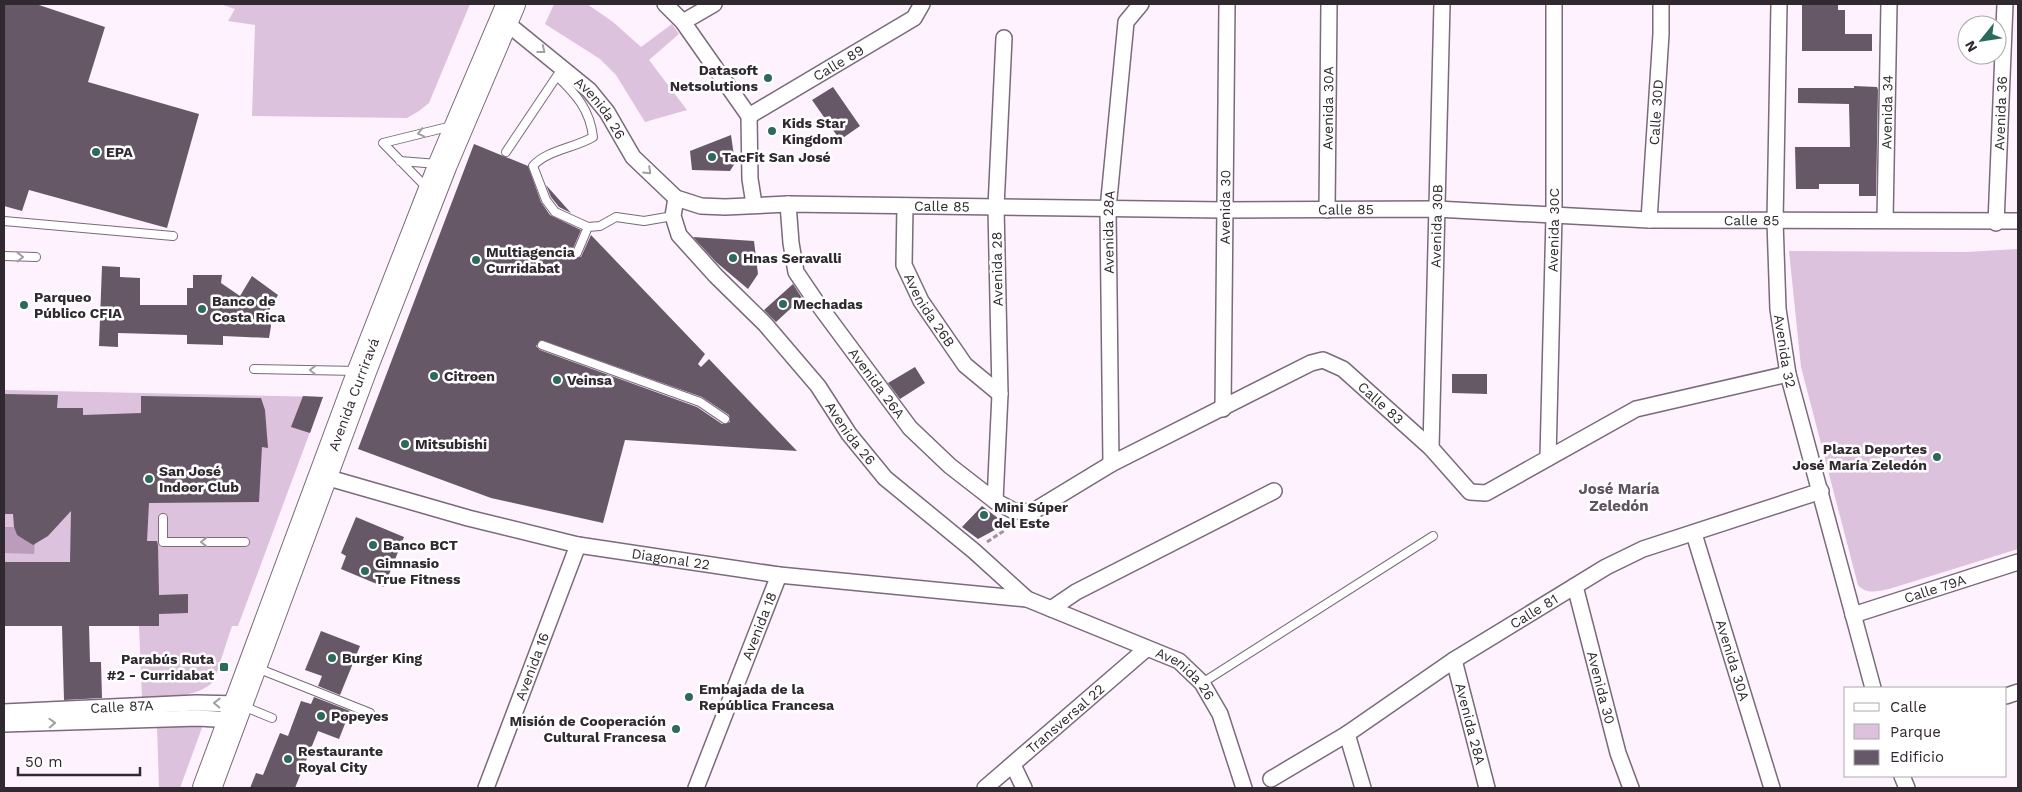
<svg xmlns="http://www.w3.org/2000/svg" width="2022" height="792" font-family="'Work Sans',sans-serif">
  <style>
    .green { fill: #dcc2dc }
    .water { fill: #bb9dbb }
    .building { fill: #675868; fill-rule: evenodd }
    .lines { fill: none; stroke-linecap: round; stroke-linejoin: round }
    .lane-casing { stroke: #7a6a7b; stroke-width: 10 }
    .street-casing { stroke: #7a6a7b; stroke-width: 18 }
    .highway-casing { stroke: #7a6a7b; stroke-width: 30 }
    .path { stroke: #9e949e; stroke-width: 3; stroke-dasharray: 5 2.5; stroke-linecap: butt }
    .lane { stroke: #fff; stroke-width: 8 }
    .street { stroke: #fff; stroke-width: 15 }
    .highway { stroke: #fff; stroke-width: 28 }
    .oneway { stroke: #a29fa2 }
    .poi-dot { fill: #296b5c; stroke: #fff; stroke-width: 2 }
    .labels { text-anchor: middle; stroke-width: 5; stroke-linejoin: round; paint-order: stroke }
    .street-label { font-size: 14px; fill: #302930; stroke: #fff }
    .poi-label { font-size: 14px; font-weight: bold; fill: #302930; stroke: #fff; text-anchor: start }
    .neighbourhood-label { font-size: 15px; font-weight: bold; fill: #615261; stroke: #fff }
  </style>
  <rect width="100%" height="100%" fill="#fef2fe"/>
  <path class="green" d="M220 4H470L429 103 419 111 407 118 252 116 255 25 228 21 235 9Z
    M554 4H587L613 22 641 47 672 24 679 34 649 60 687 110 645 122 616 75 600 59 545 24Z
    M2018 249V549L1889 589C1877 591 1867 595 1858 585L1801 367 1789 251 1966 252Z
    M4 390 323 397 238 626H232L214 681C197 699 165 696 142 698L139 626H4Z
    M203 725 180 788H159L157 726Z"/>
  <path class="water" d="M4 527H14L17 535 35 541 34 554 4 553Z"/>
  <path class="building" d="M4 4H36L105 27 88 82 199 114 167 228 29 190 22 211 4 206Z
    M1802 4H1838V10H1845V34H1872V51H1802Z
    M1854 86 1877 87 1878 90 1876 196H1859V184H1819V189H1796L1795 147H1850L1849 104 1798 103V88H1854Z
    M833 87 860 126 840 140 812 100Z
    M731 135 735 163 730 171 692 170 690 151Z
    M474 144 528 166 541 202 550 215 581 230 572 251 573 257H581L591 235 705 354 698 364 701 367 709 359 797 451 625 440 603 523 491 498 358 449ZM541 340 702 397 729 415 730 422 722 424 697 407 540 350 536 346Z
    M546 185 571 213 559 207 551 197Z
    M693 237 754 241 758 274 748 289 716 262Z
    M102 266 120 267V277L140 278V305H187V288H193V275H222L221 283 240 296 252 276 278 295 267 314 271 326 269 338 223 336V345L187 344V335L118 333V347L99 346Z
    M793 284 802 298 776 322 764 310Z
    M915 367 925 383 900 399 888 383Z
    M1452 374H1487V394L1452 393Z
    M4 394 58 395 57 408H83V415L141 413V396L261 398 265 410 268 448 262 447 259 502 149 503 147 541H157L158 545 159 595 188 594V613L159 614V626H89L90 662H101L102 698 64 700 62 626H4V562H70L71 511 48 536 33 545 17 535 14 527 13 514H4Z
    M303 396 323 397 310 433 291 427Z
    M982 506 1006 524 978 539 962 527Z
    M356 517 404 537 384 587 341 569 346 556 341 553Z
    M321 631 360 646 340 695 318 686 322 676 305 670Z
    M314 697 350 711 339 739 318 731 295 788H250L256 773 263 775 280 733 288 736 301 701 311 704Z"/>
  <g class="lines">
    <g class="lane-casing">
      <path id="lane" d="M557 76C576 94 590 110 593 137 575 148 547 150 533 166L546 200 555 212 588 227 577 253
        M506 152 559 73
        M400 161 438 164
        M427 188 383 143 452 126
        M4 221 173 236
        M588 227 600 226 616 217 644 221 673 216
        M4 256 36 257
        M542 345 700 402 725 419
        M254 369 358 371
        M163 518V542H245
        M257 668 370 713
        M1202 683 1433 536
        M243 706 272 718"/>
    </g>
    <g class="street-casing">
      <g id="street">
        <path d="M665 4 683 22 749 116 750 179 754 204"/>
        <path id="s1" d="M1779 4 1775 221 1778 309 1788 374 1873 688"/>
        <path id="s2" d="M503 20 589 90 607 112 633 157 676 198 701 206 725 207 788 204 1223 210 1436 209 1649 220 2018 221"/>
        <path d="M683 22 714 4"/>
        <path id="s3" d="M749 116 914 18 922 4"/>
        <path id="s4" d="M676 198 673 216 679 235 716 276 765 324 818 386 849 434 885 478 974 551 1027 599 1179 661 1202 683 1220 714 1244 788"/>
        <path id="s5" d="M788 204 791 243 796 272 815 300 910 428 950 466 995 501 1014 511 1032 512 1111 464 1311 363 1323 360 1343 369 1431 448 1470 492 1486 493 1636 409 1788 374"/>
        <path id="s6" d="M905 206 904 265 921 301 965 365 1000 394"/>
        <path id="s7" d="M1327 210 1329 4"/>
        <path id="s8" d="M1649 220 1661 34V4"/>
        <path id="s9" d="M1885 220 1889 4"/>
        <path id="s10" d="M1996 223 2005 4"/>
        <path id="s11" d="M1223 409 1227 4"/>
        <path id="s12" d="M1431 448 1442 4"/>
        <path id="s13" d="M1548 458 1554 216V4"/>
        <path id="s14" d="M1111 464 1108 209 1126 22 1141 4"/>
        <path id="s15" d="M322 476 468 518 578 545 779 575 1027 599"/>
        <path d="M995 501 1000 394 996 207 1004 38"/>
        <path id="s16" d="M1694 534 1772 788"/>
        <path id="s17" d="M1575 586 1618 753 1631 788"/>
        <path d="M1051 609 1076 592 1274 491"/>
        <path id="s18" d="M1853 615 2018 562"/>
        <path id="s19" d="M1454 660 1487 788"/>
        <path d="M2006 696 2018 692"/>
        <path id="s20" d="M4 712 196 703 239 704"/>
        <path d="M4 724 198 718 233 720"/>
        <path d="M1347 734 1363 788"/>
        <path d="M1013 765 1024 788"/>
        <path d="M1902 776 1907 788"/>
        <path id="s21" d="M1271 779 1347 734 1454 660 1606 567 1643 549 1821 491"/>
        <path id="s22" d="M486 788 578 545"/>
        <path id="s23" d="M696 788 779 575"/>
        <path id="s24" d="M985 788 1146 649"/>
      </g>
    </g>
    <g class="highway-casing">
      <g id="highway">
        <path id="s25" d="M207 788 362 371 443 164 511 4"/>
      </g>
    </g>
    <path class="path" d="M987 542 1011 526"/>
    <use href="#lane" class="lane"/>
    <use href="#street" class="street"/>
    <use href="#highway" class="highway"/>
  </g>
  <defs><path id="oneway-chevron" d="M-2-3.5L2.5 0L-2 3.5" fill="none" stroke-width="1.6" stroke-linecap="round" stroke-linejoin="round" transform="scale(1.25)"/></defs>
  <g class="oneway">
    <use href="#oneway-chevron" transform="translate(542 50) rotate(38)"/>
    <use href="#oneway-chevron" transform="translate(421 133) rotate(167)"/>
    <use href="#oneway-chevron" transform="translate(648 171) rotate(44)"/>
    <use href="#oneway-chevron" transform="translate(20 257)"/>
    <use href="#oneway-chevron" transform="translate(313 370) rotate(-179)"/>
    <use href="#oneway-chevron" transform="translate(204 542) rotate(180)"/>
    <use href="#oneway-chevron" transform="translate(217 703) rotate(-179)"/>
    <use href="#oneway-chevron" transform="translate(52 723) rotate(-2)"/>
  </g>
  <g class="poi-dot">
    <circle cx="768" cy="78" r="5"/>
    <circle cx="772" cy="131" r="5"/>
    <circle cx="96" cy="152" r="5"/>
    <circle cx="712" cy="157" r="5"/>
    <circle cx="733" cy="258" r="5"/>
    <circle cx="476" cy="260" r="5"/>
    <circle cx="783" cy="304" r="5"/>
    <circle cx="24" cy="305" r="5"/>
    <circle cx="202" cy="309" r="5"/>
    <circle cx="434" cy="376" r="5"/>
    <circle cx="557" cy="380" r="5"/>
    <circle cx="405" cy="444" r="5"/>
    <circle cx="1937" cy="457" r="5"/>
    <circle cx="149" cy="479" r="5"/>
    <circle cx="984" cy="515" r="5"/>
    <circle cx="373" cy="545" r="5"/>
    <circle cx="365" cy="571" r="5"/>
    <circle cx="332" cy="658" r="5"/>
    <rect x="219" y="662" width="10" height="10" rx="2.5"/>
    <circle cx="689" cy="697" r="5"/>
    <circle cx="321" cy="716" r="5"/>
    <circle cx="676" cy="729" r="5"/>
    <circle cx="288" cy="759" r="5"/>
  </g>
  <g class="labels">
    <g class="street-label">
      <text dy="5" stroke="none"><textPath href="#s3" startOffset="104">Calle 89</textPath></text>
      <text dy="5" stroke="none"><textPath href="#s7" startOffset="102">Avenida 30A</textPath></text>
      <text dy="5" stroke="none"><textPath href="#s2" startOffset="132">Avenida 26</textPath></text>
      <text dy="5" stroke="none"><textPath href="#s8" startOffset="108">Calle 30D</textPath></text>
      <text dy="5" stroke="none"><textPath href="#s9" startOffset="108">Avenida 34</textPath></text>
      <text dy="5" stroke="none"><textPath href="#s10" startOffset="110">Avenida 36</textPath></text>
      <text dy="5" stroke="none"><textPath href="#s11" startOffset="202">Avenida 30</textPath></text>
      <text dy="5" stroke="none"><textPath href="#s2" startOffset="518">Calle 85</textPath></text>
      <text dy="5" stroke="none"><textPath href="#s2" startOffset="922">Calle 85</textPath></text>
      <text dy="5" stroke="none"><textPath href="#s2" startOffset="1328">Calle 85</textPath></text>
      <text dy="5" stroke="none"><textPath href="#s12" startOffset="222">Avenida 30B</textPath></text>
      <text dy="5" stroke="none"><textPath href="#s14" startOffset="232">Avenida 28A</textPath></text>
      <text dy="5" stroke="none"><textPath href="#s13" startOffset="228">Avenida 30C</textPath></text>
      <text transform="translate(997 269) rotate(-91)" y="5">Avenida 28</text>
      <text dy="5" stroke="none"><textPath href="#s6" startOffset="111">Avenida 26B</textPath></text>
      <text dy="5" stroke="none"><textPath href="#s1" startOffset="348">Avenida 32</textPath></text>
      <text dy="5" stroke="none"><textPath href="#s5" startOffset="206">Avenida 26A</textPath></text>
      <text dy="5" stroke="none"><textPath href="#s25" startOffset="420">Avenida Curriravá</textPath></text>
      <text dy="5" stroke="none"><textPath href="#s5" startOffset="815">Calle 83</textPath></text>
      <text dy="5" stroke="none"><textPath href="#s4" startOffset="301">Avenida 26</textPath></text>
      <text dy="5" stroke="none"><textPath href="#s15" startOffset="359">Diagonal 22</textPath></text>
      <text dy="5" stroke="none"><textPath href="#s18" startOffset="86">Calle 79A</textPath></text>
      <text dy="5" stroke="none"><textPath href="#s21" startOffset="312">Calle 81</textPath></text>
      <text dy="5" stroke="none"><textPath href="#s23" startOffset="174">Avenida 18</textPath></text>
      <text dy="5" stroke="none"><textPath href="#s16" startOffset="132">Avenida 30A</textPath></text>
      <text dy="5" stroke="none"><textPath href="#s22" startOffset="130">Avenida 16</textPath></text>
      <text dy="5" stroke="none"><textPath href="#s4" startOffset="721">Avenida 26</textPath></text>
      <text dy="5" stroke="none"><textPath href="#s17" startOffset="105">Avenida 30</textPath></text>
      <text dy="5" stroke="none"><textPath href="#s20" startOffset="118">Calle 87A</textPath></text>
      <text dy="5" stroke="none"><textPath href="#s24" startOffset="106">Transversal 22</textPath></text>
      <text dy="5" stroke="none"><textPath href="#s19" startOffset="66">Avenida 28A</textPath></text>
    </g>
    <g class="poi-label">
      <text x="758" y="75" text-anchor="end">Datasoft<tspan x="758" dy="16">Netsolutions</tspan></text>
      <text x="782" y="128">Kids Star<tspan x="782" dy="16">Kingdom</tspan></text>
      <text x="106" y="157">EPA</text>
      <text x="722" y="162">TacFit San José</text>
      <text x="486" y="257">Multiagencia<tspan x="486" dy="16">Curridabat</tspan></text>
      <text x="743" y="263">Hnas Seravalli</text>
      <text x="34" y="302">Parqueo<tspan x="34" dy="16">Público CFIA</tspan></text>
      <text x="212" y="306">Banco de<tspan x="212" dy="16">Costa Rica</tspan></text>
      <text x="793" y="309">Mechadas</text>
      <text x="444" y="381">Citroen</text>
      <text x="567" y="385">Veinsa</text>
      <text x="415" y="449">Mitsubishi</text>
      <text x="1927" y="454" text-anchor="end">Plaza Deportes<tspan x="1927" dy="16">José María Zeledón</tspan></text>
      <text x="159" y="476">San José<tspan x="159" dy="16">Indoor Club</tspan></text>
      <text x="994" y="512">Mini Súper<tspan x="994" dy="16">del Este</tspan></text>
      <text x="383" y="550">Banco BCT</text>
      <text x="375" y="568">Gimnasio<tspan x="375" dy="16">True Fitness</tspan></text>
      <text x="342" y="663">Burger King</text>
      <text x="214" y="664" text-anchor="end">Parabús Ruta<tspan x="214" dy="16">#2 - Curridabat</tspan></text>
      <text x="699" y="694">Embajada de la<tspan x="699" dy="16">República Francesa</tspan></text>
      <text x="331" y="721">Popeyes</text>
      <text x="666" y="726" text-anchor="end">Misión de Cooperación<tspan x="666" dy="16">Cultural Francesa</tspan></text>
      <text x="298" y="756">Restaurante<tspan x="298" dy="16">Royal City</tspan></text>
    </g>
    <g class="neighbourhood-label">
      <text x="1619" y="494">José María<tspan x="1619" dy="17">Zeledón</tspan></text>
    </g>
  </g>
  <rect width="2022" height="792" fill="none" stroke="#302930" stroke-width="10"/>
  <rect x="1844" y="687" width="162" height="90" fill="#ffffff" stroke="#aca9ac"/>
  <rect x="1854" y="703" width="25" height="8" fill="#ffffff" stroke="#aca9ac"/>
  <text x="1890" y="712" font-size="15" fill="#302930">Calle</text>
  <rect x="1854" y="724" width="25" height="15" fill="#dcc2dc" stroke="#aca9ac"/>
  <text x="1890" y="737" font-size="15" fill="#302930">Parque</text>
  <rect x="1854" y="750" width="25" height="15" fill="#675868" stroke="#aca9ac"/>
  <text x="1890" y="762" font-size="15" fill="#302930">Edificio</text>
  <g transform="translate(1982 40) rotate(240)"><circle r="24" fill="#ffffff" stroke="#aca9ac"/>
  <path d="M0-4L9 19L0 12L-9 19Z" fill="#296b5c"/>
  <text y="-8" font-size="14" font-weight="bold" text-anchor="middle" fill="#302930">N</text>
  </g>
  <path d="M18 767v8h122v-8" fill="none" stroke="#302930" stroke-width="2.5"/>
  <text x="25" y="767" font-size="15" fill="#302930" stroke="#ffffff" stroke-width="4" paint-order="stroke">50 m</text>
</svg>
